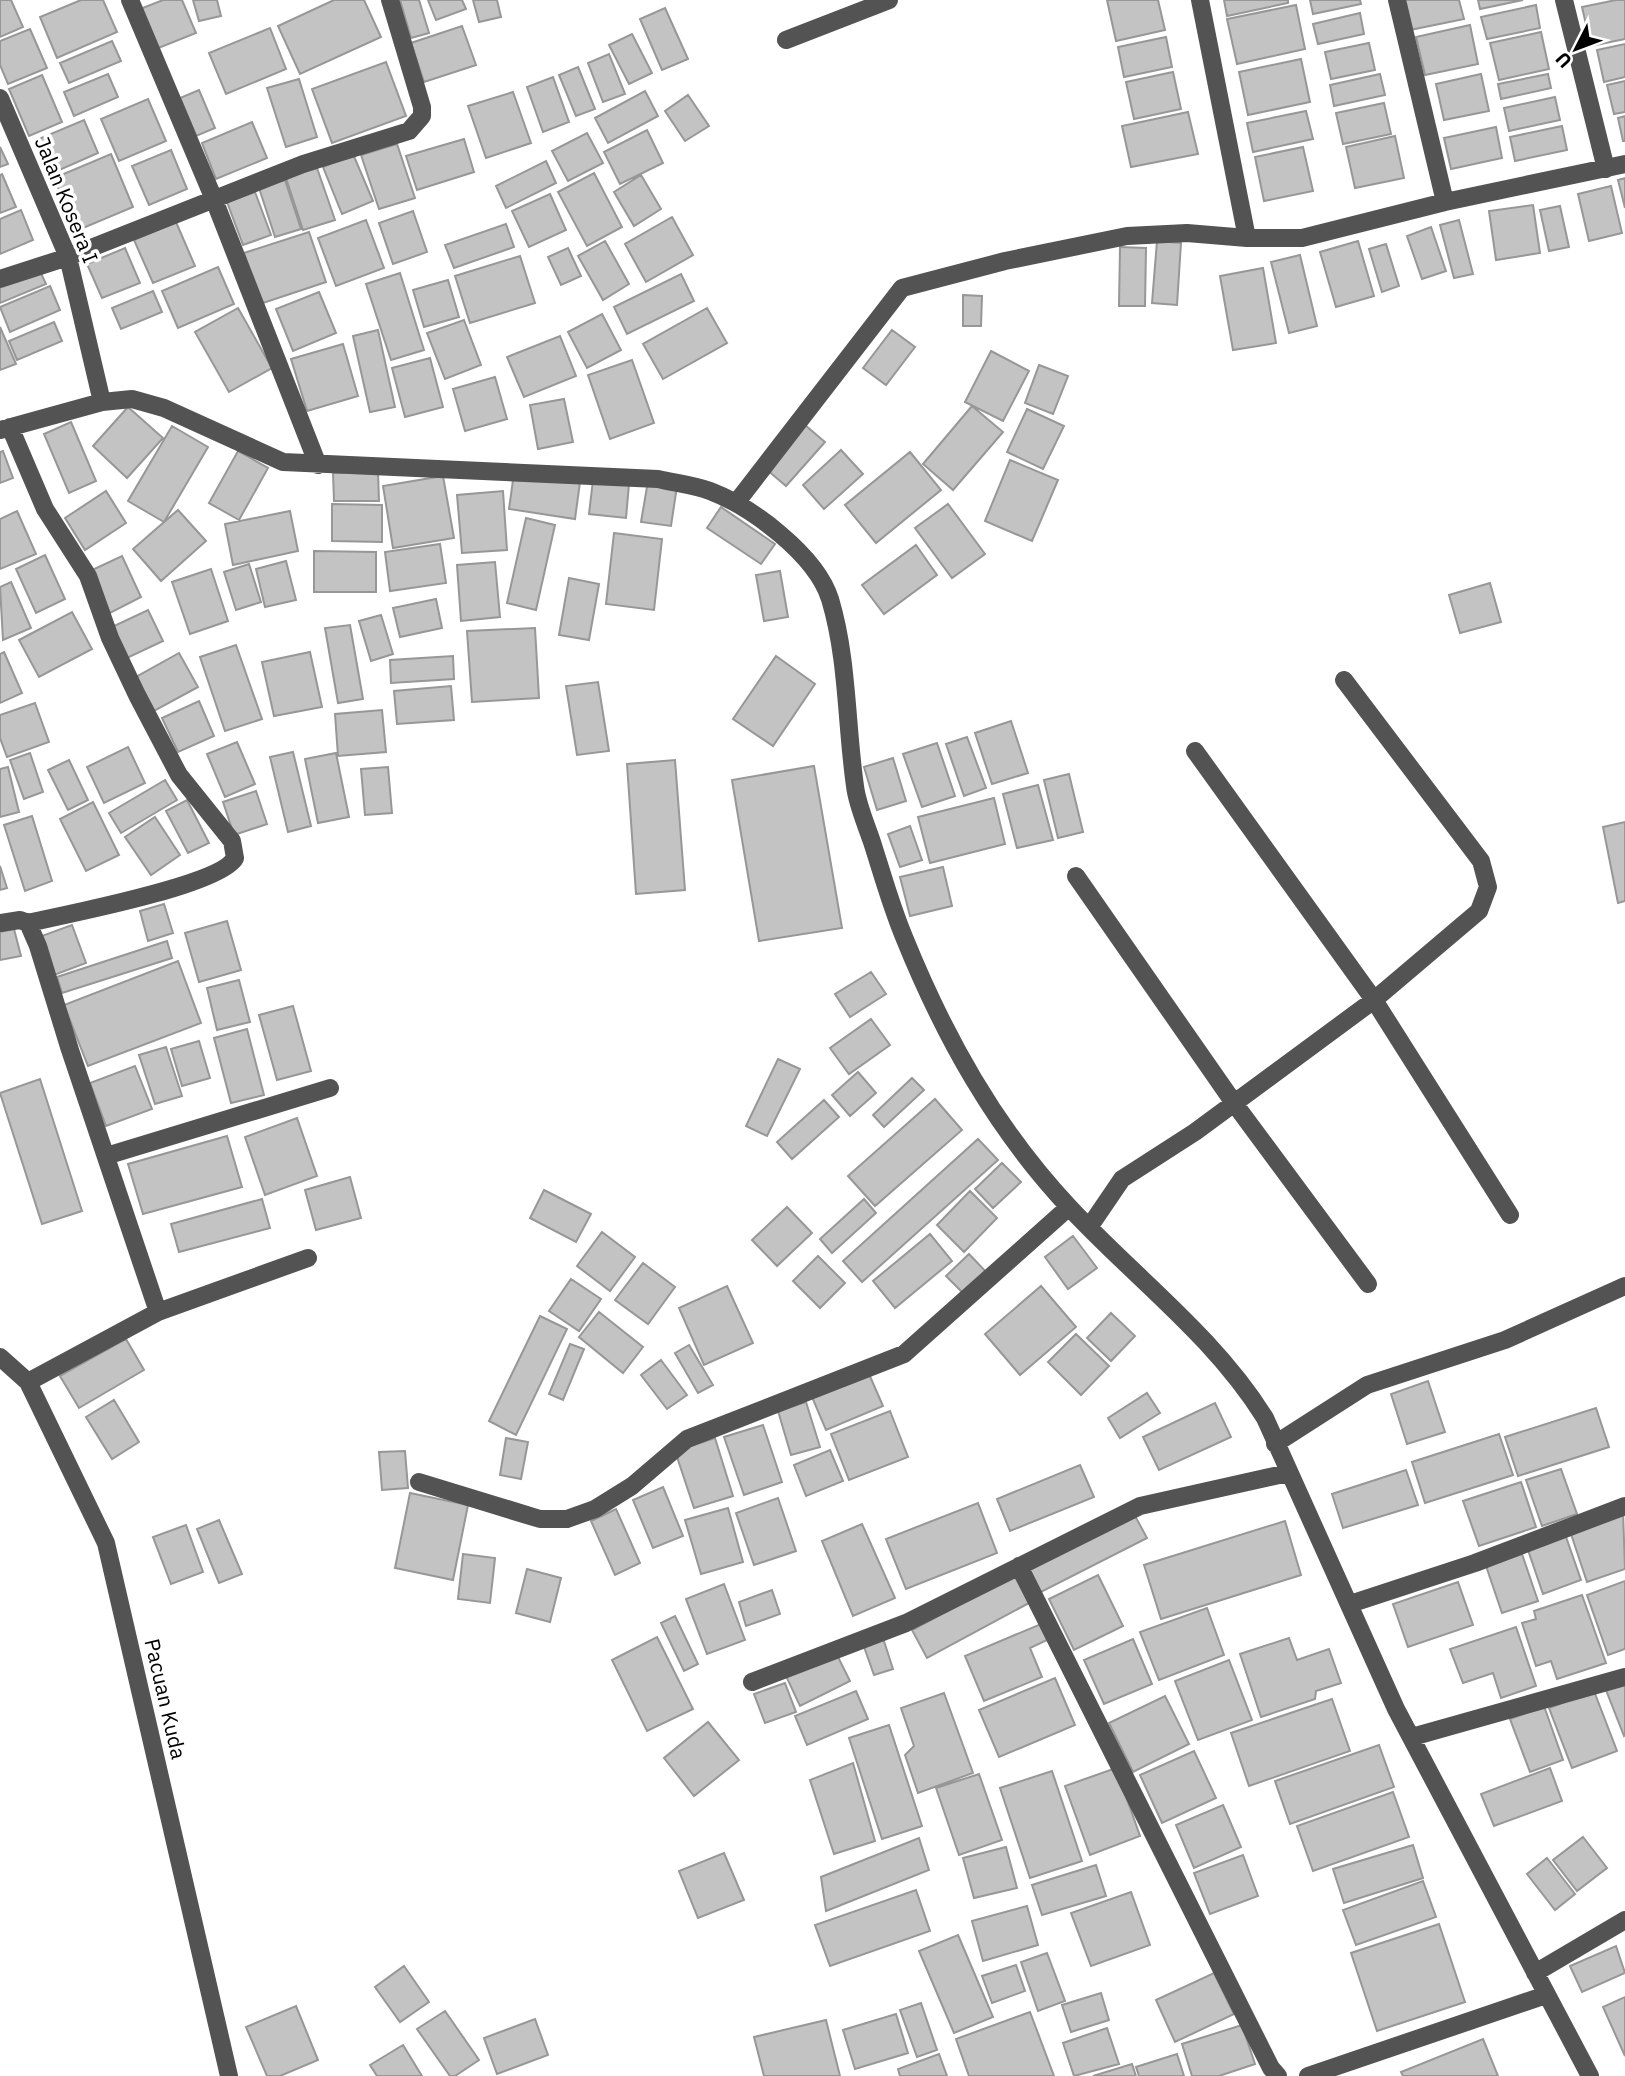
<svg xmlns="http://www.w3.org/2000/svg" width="1625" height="2076" font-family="'IBM Plex Sans',sans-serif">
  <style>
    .building { fill: #c3c3c3; stroke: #979797; stroke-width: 2 }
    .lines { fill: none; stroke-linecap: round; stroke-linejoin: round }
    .minor { stroke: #535353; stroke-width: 18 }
    .labels { text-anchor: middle; stroke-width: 7; stroke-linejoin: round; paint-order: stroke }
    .street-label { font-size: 21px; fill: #000; stroke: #fff }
  </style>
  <rect width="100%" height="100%" fill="#fff"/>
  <path class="building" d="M0 0H11L23 27 0 37Z
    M81 0H103L117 32 57 58 40 17Z
    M163 0H182L196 33 156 49 140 9Z
    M193 0H217L221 16 199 21Z
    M334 0H364L381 37 300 74 278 26Z
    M400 0H419L429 33 411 38Z
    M428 0H462L466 9 436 20Z
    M473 0H497L501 17 479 22Z
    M1107 0H1158L1165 30 1116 41Z
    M1224 0H1288V3L1227 16Z
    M1310 0H1360L1361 4 1313 14Z
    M1404 0H1459L1464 19 1410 30Z
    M1478 0H1523L1480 9Z
    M1616 0H1625V39L1591 46 1582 7Z
    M1296 5 1305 49 1237 64 1227 19Z
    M1536 5 1540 28 1487 39 1481 17Z
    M665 8 688 59 662 70 640 19Z
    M1360 13 1364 34 1318 44 1313 24Z
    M1470 25 1478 64 1425 75 1416 37Z
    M462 26 476 65 424 82 411 43Z
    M270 28 286 69 226 94 209 53Z
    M30 29 47 68 8 84 0 65V41Z
    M1541 32 1549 69 1499 80 1490 43Z
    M632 34 652 73 629 84 609 45Z
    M1166 37 1172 67 1124 77 1118 47Z
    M112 41 121 61 69 83 60 63Z
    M1369 43 1375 70 1331 79 1325 52Z
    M1625 44V77L1604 82 1597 50Z
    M609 54 625 94 603 102 588 63Z
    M1301 59 1310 102 1248 115 1239 72Z
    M386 62 406 116 332 143 312 89Z
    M578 67 595 109 576 116 559 75Z
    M1173 72 1181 109 1134 119 1126 82Z
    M108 74 118 97 74 116 64 92Z
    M1380 74 1385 95 1334 106 1330 85Z
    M1481 74 1489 111 1444 120 1436 84Z
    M1548 74 1551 88 1501 99 1498 84Z
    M42 75 62 122 29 136 9 89Z
    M553 77 569 122 543 132 527 87Z
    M299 79 317 137 286 147 267 88Z
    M1625 81V112L1614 114 1607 85Z
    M199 90 215 128 196 136 180 98Z
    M645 91 658 116 608 143 595 118Z
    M513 92 531 143 486 158 468 106Z
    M688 95 709 126 685 141 665 111Z
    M1555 97 1560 120 1509 131 1504 108Z
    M148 99 166 141 119 161 101 119Z
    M1384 103 1391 134 1343 144 1336 113Z
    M1306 111 1313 139 1253 152 1247 123Z
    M1188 112 1198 154 1131 167 1122 126Z
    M1625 116V141H1623L1618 118Z
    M84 120 98 153 48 175 34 141Z
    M252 122 267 158 216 179 202 143Z
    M1562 126 1567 150 1515 161 1510 137Z
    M1496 127 1502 158 1451 169 1444 138Z
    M647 130 663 163 620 184 604 152Z
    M587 133 603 163 568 181 552 151Z
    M1395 136 1404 178 1355 188 1346 147Z
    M464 139 474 172 417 190 406 156Z
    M397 144 415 198 379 209 361 155Z
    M0 147 8 164 0 167Z
    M1303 147 1313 191 1264 201 1255 157Z
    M171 150 187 189 149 205 132 166Z
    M111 154 133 207 76 231 54 178Z
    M353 154 373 201 342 214 323 167Z
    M546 161 556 183 506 208 496 186Z
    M317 168 335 220 303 230 286 178Z
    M594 173 622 227 587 246 558 192Z
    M2 174 16 207 0 213V175Z
    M641 175 661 209 634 226 614 192Z
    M1625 178V208L1618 180Z
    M285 180 301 229 275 237 259 188Z
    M1611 186 1622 233 1589 241 1578 194Z
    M255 192 271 235 243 245 227 202Z
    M550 194 566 230 529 247 512 211Z
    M1533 205 1540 253 1496 260 1489 211Z
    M1560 206 1569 247 1549 251 1540 210Z
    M21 210 33 240 0 254V219Z
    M413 211 427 252 393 264 379 223Z
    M672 217 693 255 646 282 625 244Z
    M366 220 384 268 336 286 318 238Z
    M1459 220 1473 274 1454 278 1440 225Z
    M176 222 195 266 153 283 134 240Z
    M506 224 514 247 454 268 445 245Z
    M1431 227 1446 271 1422 279 1407 236Z
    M309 232 326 282 260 304 244 253Z
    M605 241 629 284 603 300 578 256Z
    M1157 241 1181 243 1177 305 1152 303Z
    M1358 241 1374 296 1336 307 1320 252Z
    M1386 244 1399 286 1382 292 1369 249Z
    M1120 247 1146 248 1145 306H1119Z
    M125 248 140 283 102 298 87 264Z
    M568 248 581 276 561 285 548 257Z
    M1300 255 1317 326 1289 333 1271 262Z
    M520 256 535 303 470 323 455 276Z
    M218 267 234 304 178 328 162 291Z
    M1263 268 1276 343 1233 350 1220 276Z
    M39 269 46 284 0 303V285Z
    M400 273 424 350 391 360 366 284Z
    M681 274 694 301 627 334 614 307Z
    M448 280 459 317 424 327 413 290Z
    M50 286 60 310 10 332 0 307Z
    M153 291 162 312 121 329 112 308Z
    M319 292 336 333 293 351 276 309Z
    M963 295 982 296 981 326H963Z
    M238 308 272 368 229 392 195 332Z
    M707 308 727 343 663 379 643 344Z
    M602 314 621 350 587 368 568 332Z
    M464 320 481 365 445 379 427 333Z
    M54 322 62 341 17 360 9 341Z
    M0 327 16 364 0 370Z
    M378 330 395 407 370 412 353 336Z
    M892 330 915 347 886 385 863 368Z
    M560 336 576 376 524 397 507 357Z
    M343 344 358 396 307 411 291 359Z
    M991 351 1029 371 1003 421 965 402Z
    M430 358 443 407 405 417 392 368Z
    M632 360 654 423 610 439 588 375Z
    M1039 365 1068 376 1053 414 1025 403Z
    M495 377 507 419 465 431 453 389Z
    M564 399 573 442 538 449 530 405Z
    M972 406 1003 432 953 490 923 464Z
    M128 407 163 438 127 478 93 446Z
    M1027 409 1064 426 1043 469 1007 452Z
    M71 422 96 481 69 493 44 434Z
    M805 425 825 442 786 486 766 469Z
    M172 426 208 447 164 522 128 501Z
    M841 450 863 474 824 509 803 485Z
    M3 451 13 478 0 483V452Z
    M238 451 268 468 239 520 209 503Z
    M910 452 941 490 876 543 845 505Z
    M1010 460 1058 480 1032 541 985 521Z
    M378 472 379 501H334L333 473Z
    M514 473 580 482 575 519 509 509Z
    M443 476 454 538 393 548 383 486Z
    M593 480 629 484 626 518 589 514Z
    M648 481 677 486 671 526 641 522Z
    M106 491 126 523 85 550 65 518Z
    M503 491 507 550 462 553 457 495Z
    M332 504 382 505V542L332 541Z
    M948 504 985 554 952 578 915 528Z
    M721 507 775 544 761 564 707 528Z
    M178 510 206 541 161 581 133 549Z
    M17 511 36 554 0 569V519Z
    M290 511 298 551 233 565 225 524Z
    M526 518 555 525 536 610 507 603Z
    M614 533 662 539 654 610 606 604Z
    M440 544 446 583 390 591 385 552Z
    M916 545 937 575 884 614 862 585Z
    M314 551 376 552V592H314Z
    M45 555 65 599 36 613 16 569Z
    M122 556 141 597 110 613 90 571Z
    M286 561 296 600 265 607 256 569Z
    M495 562 500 617 461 621 457 565Z
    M249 564 261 602 236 610 224 572Z
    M211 569 228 621 190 634 172 582Z
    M780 571 788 617 764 621 756 575Z
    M569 578 599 584 589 640 559 635Z
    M11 582 31 628 3 640 0 587Z
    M1490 583 1501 622 1460 633 1449 595Z
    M436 599 442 628 400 637 393 608Z
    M148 610 163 641 127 658 112 627Z
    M72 612 92 649 39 677 19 640Z
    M381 615 393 654 371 661 359 621Z
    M350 625 363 699 338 703 325 628Z
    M535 628 539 698 472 702 467 631Z
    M236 645 262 719 225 731 200 657Z
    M4 652 22 693 0 703V654Z
    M310 652 322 707 274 716 262 662Z
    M179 653 198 687 154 711 136 677Z
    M453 656 454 679 391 683 390 660Z
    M776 656 815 684 773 746 733 719Z
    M598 682 609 751 577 755 566 686Z
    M451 686 454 720 397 724 394 691Z
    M199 701 214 736 178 752 162 718Z
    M35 703 49 742 7 757 0 738V715Z
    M382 710 386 752 338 756 335 714Z
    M1011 721 1028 773 992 784 975 733Z
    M967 737 986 788 964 796 946 744Z
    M237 742 255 784 225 797 207 754Z
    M937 743 955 796 922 807 903 754Z
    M128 747 145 783 104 803 87 767Z
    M293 752 311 826 288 832 270 757Z
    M30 753 43 792 24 799 10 760Z
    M336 753 349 817 318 823 305 759Z
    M893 758 906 801 877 810 864 767Z
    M69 760 88 800 68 810 48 770Z
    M675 760 685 890 636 894 627 764Z
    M814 766 842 928 759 941 732 780Z
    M8 767 19 812 0 817V769Z
    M388 767 392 813 365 815 361 769Z
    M1069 774 1083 832 1058 838 1044 780Z
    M165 780 177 800 121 833 109 813Z
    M1038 785 1053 840 1017 848 1003 794Z
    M256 791 267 824 234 835 223 802Z
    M994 798 1005 844 930 863 918 817Z
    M187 800 209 843 188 853 166 811Z
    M93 802 119 855 86 871 60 819Z
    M32 816 52 881 25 891 4 825Z
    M155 817 180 855 151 875 125 837Z
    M1625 822V901L1618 903 1603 827Z
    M910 826 922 860 900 867 888 834Z
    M0 866 7 888 0 890Z
    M943 867 952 906 910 916 900 877Z
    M164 904 173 933 148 941 140 911Z
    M227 921 241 970 199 982 185 933Z
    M72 925 86 963 54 975 39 937Z
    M14 929 21 956 0 960V932Z
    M167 941 172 958 62 993 57 977Z
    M178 961 201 1023 88 1066 64 1005Z
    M871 972 886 994 850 1017 835 994Z
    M239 980 250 1022 217 1030 207 988Z
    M293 1006 311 1071 277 1080 259 1015Z
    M871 1019 890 1045 849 1074 830 1048Z
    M247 1029 264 1095 231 1103 214 1038Z
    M199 1041 210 1078 182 1086 171 1049Z
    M166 1047 182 1096 155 1104 139 1055Z
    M778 1059 800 1069 767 1136 746 1126Z
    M135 1066 152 1109 106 1126 90 1083Z
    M858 1072 876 1093 850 1116 832 1095Z
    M912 1078 924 1090 884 1127 873 1115Z
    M40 1079 82 1211 42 1224 0 1093Z
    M935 1099 962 1130 875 1206 848 1176Z
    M824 1100 839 1117 792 1159 777 1142Z
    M297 1118 317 1176 265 1195 245 1137Z
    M227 1136 242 1187 143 1214 128 1164Z
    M978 1139 998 1160 862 1282 843 1261Z
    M1002 1163 1021 1182 993 1208 975 1189Z
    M350 1177 361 1218 316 1230 305 1190Z
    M544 1190 591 1214 576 1242 530 1218Z
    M970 1191 997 1218 964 1252 937 1225Z
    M262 1199 270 1228 179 1252 171 1224Z
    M864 1199 876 1213 832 1253 820 1239Z
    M787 1207 812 1233 777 1266 752 1240Z
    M602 1232 635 1257 610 1291 577 1266Z
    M930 1234 952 1261 895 1308 873 1281Z
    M1073 1236 1097 1268 1068 1289 1045 1257Z
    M969 1254 990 1276 967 1297 946 1276Z
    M818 1256 845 1283 820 1308 793 1281Z
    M643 1263 675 1287 648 1324 615 1300Z
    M571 1279 601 1299 579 1331 549 1311Z
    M727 1286 753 1343 704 1365 679 1308Z
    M1041 1286 1076 1327 1020 1375 985 1334Z
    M599 1312 643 1347 623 1373 579 1337Z
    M1111 1313 1135 1336 1111 1361 1087 1338Z
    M540 1316 567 1329 516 1435 489 1421Z
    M1076 1334 1109 1366 1081 1395 1048 1362Z
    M126 1339 144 1370 79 1408 60 1376Z
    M570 1344 584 1349 563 1400 549 1394Z
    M689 1345 713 1385 698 1393 675 1353Z
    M661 1360 687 1395 667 1409 641 1375Z
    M869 1374 883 1406 826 1430 812 1397Z
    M1428 1381 1445 1432 1407 1444 1391 1394Z
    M1147 1393 1160 1413 1120 1438 1108 1418Z
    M114 1400 139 1442 112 1459 86 1417Z
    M806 1402 820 1447 791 1455 778 1411Z
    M1215 1403 1231 1437 1159 1470 1143 1437Z
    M1596 1408 1609 1447 1518 1476 1505 1437Z
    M890 1411 908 1457 849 1480 831 1434Z
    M763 1425 782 1482 744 1495 724 1437Z
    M1499 1434 1513 1475 1425 1503 1412 1462Z
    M506 1438 528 1442 521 1479 500 1475Z
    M715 1438 733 1496 694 1508 675 1451Z
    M830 1450 843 1481 806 1496 794 1465Z
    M405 1451 408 1488 382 1490 379 1452Z
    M1080 1465 1094 1497 1010 1531 997 1499Z
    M1561 1469 1577 1514 1542 1526 1526 1480Z
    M1406 1470 1418 1505 1343 1528 1332 1494Z
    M1521 1482 1536 1527 1479 1546 1463 1501Z
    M663 1487 683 1536 653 1548 633 1500Z
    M410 1493 468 1505 453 1580 395 1568Z
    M778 1498 796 1551 754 1565 736 1513Z
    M978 1503 997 1553 906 1589 886 1539Z
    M728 1508 743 1562 701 1574 685 1520Z
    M616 1509 640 1563 615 1575 591 1521Z
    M1623 1510 1625 1569 1587 1582 1569 1528Z
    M1134 1514 1147 1538 1037 1594 1025 1569Z
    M219 1520 242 1574 219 1583 197 1529Z
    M1285 1521 1301 1575 1161 1619 1144 1565Z
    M862 1524 895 1598 853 1616 822 1541Z
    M186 1525 203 1572 171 1584 153 1537Z
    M1565 1534 1581 1580 1543 1594 1527 1547Z
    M463 1554 495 1558 490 1603 458 1599Z
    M1522 1554 1538 1601 1502 1613 1486 1566Z
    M527 1569 561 1578 550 1622 516 1613Z
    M1014 1575 1029 1603 927 1658 912 1630Z
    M1098 1575 1123 1626 1074 1650 1049 1599Z
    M1625 1581V1649L1608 1655 1587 1595Z
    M1458 1582 1473 1625 1408 1647 1393 1604Z
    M724 1584 745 1640 707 1654 686 1599Z
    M772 1590 780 1614 746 1626 739 1602Z
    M1582 1595 1606 1663 1557 1679 1551 1661 1536 1666 1522 1623 1536 1619 1534 1611Z
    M1207 1608 1224 1655 1159 1680 1140 1632Z
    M675 1616 698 1664 684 1671 661 1623Z
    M1041 1624 1047 1640 1030 1648 1042 1677 984 1701 965 1656Z
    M1516 1627 1536 1686 1501 1698 1493 1673 1463 1683 1450 1649Z
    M657 1637 693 1709 647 1731 612 1660Z
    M883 1638 893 1669 874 1675 863 1644Z
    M1289 1638 1297 1660 1329 1649 1341 1683 1316 1691 1315 1699 1261 1717 1240 1654Z
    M1133 1639 1152 1684 1104 1704 1084 1660Z
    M835 1651 850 1681 800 1706 786 1676Z
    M1229 1660 1252 1720 1198 1740 1175 1681Z
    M1055 1678 1075 1725 999 1757 979 1710Z
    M785 1683 796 1712 765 1723 754 1694Z
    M1625 1683V1735L1624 1736 1606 1690Z
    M856 1691 868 1719 807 1745 795 1716Z
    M1594 1691 1617 1751 1572 1768 1549 1708Z
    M944 1693 973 1773 918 1793 905 1755 914 1746 901 1708Z
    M1165 1696 1189 1744 1133 1772 1109 1723Z
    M1332 1699 1350 1751 1249 1786 1231 1733Z
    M1544 1706 1563 1760 1530 1772 1510 1719Z
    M708 1722 739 1760 694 1796 664 1758Z
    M889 1725 922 1826 882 1839 849 1738Z
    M1379 1745 1394 1787 1290 1824 1275 1781Z
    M1194 1751 1216 1798 1162 1823 1140 1775Z
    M853 1763 875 1841 834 1854 810 1780Z
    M1116 1768 1140 1836 1090 1855 1065 1786Z
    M1550 1768 1562 1801 1494 1826 1481 1794Z
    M1052 1771 1082 1861 1030 1878 1000 1788Z
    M979 1774 1002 1840 959 1855 936 1788Z
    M1393 1792 1409 1837 1313 1871 1297 1826Z
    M1223 1805 1241 1847 1194 1868 1176 1825Z
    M1583 1837 1607 1868 1577 1891 1553 1860Z
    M919 1838 929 1870 826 1911 821 1877Z
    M1413 1845 1423 1878 1344 1903 1333 1869Z
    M1006 1847 1017 1888 974 1898 963 1858Z
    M724 1853 744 1900 698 1918 679 1871Z
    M1243 1855 1258 1896 1210 1914 1194 1873Z
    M1547 1858 1575 1894 1555 1910 1527 1874Z
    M1096 1865 1106 1896 1042 1915 1032 1885Z
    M1423 1881 1436 1917 1356 1945 1343 1910Z
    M916 1890 930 1931 830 1966 815 1925Z
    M1131 1892 1150 1945 1091 1966 1071 1913Z
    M1027 1906 1038 1945 983 1961 972 1921Z
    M1439 1924 1465 2002 1377 2031 1351 1953Z
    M958 1935 993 2017 954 2033 919 1951Z
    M1616 1946 1625 1973 1582 1992 1570 1966Z
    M1047 1953 1065 2001 1038 2011 1021 1962Z
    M1016 1965 1025 1991 992 2003 982 1976Z
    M404 1966 429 2002 400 2022 375 1987Z
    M1214 1973 1234 2014 1175 2042 1156 2000Z
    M1101 1993 1109 2020 1071 2032 1062 2005Z
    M1625 1997V2056L1603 2007Z
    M921 2003 937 2050 917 2057 900 2010Z
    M296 2006 318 2060 280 2076H267L246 2027Z
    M445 2011 479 2060 455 2076H450L417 2029Z
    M1030 2012 1054 2076H969L956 2039Z
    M896 2014 908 2053 855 2069 843 2030Z
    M535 2019 548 2055 497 2074 484 2038Z
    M826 2020 840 2076H764L754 2037Z
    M1242 2025 1255 2064 1219 2076H1192L1182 2044Z
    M1107 2028 1119 2064 1074 2076 1063 2043Z
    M1483 2039 1498 2076H1403L1401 2072Z
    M403 2045 422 2076H377L370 2065Z
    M939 2054 947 2076H900L898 2069Z
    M1177 2054 1184 2076H1139L1136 2067Z
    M1132 2064 1136 2076H1093Z"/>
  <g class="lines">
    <path class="minor" d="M130 0 213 197 318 465
      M1200 0 1247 238
      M1397 0 1445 202
      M1564 0 1606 169
      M786 40 889 0
      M0 98 68 257 102 402
      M0 279 68 257 303 164 409 131 422 116V107L390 0
      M10 427 45 509 88 576 110 638 137 695 179 775 232 841 235 858C221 885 64 915 28 923
      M0 430 102 402 132 399 164 408 283 462 658 479C675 483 694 485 710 491 752 507 816 555 830 599 848 659 846 723 855 786 857 804 866 824 872 842 882 873 891 906 904 937 944 1036 995 1128 1069 1207 1135 1278 1213 1335 1265 1418L1396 1709 1590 2076
      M736 503 902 288 1005 261 1127 236 1187 233 1247 238H1302L1445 202 1625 164
      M1195 751 1374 1000 1510 1215
      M1076 876 1234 1103 1368 1284
      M0 923 20 920 28 923 38 946 70 1050 158 1312 28 1382
      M106 1156 330 1088
      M1090 1226 1122 1179 1195 1132 1374 1000 1479 911 1488 887 1481 861 1344 680
      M158 1312 308 1258
      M0 1357 28 1382 106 1543 229 2076
      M1275 1444 1367 1385 1505 1340 1625 1286
      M419 1482 540 1519H567L595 1509 632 1486 687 1439 904 1354 1069 1207
      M1019 1566 1271 2068 1278 2076
      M1350 1604 1475 1563 1625 1506
      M752 1682 906 1623 1140 1506 1288 1473
      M1412 1737 1625 1677
      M1535 1973 1625 1920
      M1308 2076 1546 1995"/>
  </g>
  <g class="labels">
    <g class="street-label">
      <text transform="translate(66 200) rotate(68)" y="7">Jalan Kosera I</text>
      <text transform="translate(165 1699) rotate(77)" y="7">Pacuan Kuda</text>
    </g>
  </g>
  <g transform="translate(1576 49) rotate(228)" stroke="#ffffff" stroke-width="5" paint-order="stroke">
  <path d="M0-5L12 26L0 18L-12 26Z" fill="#000000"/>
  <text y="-10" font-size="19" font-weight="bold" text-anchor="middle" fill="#000000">U</text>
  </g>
</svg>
